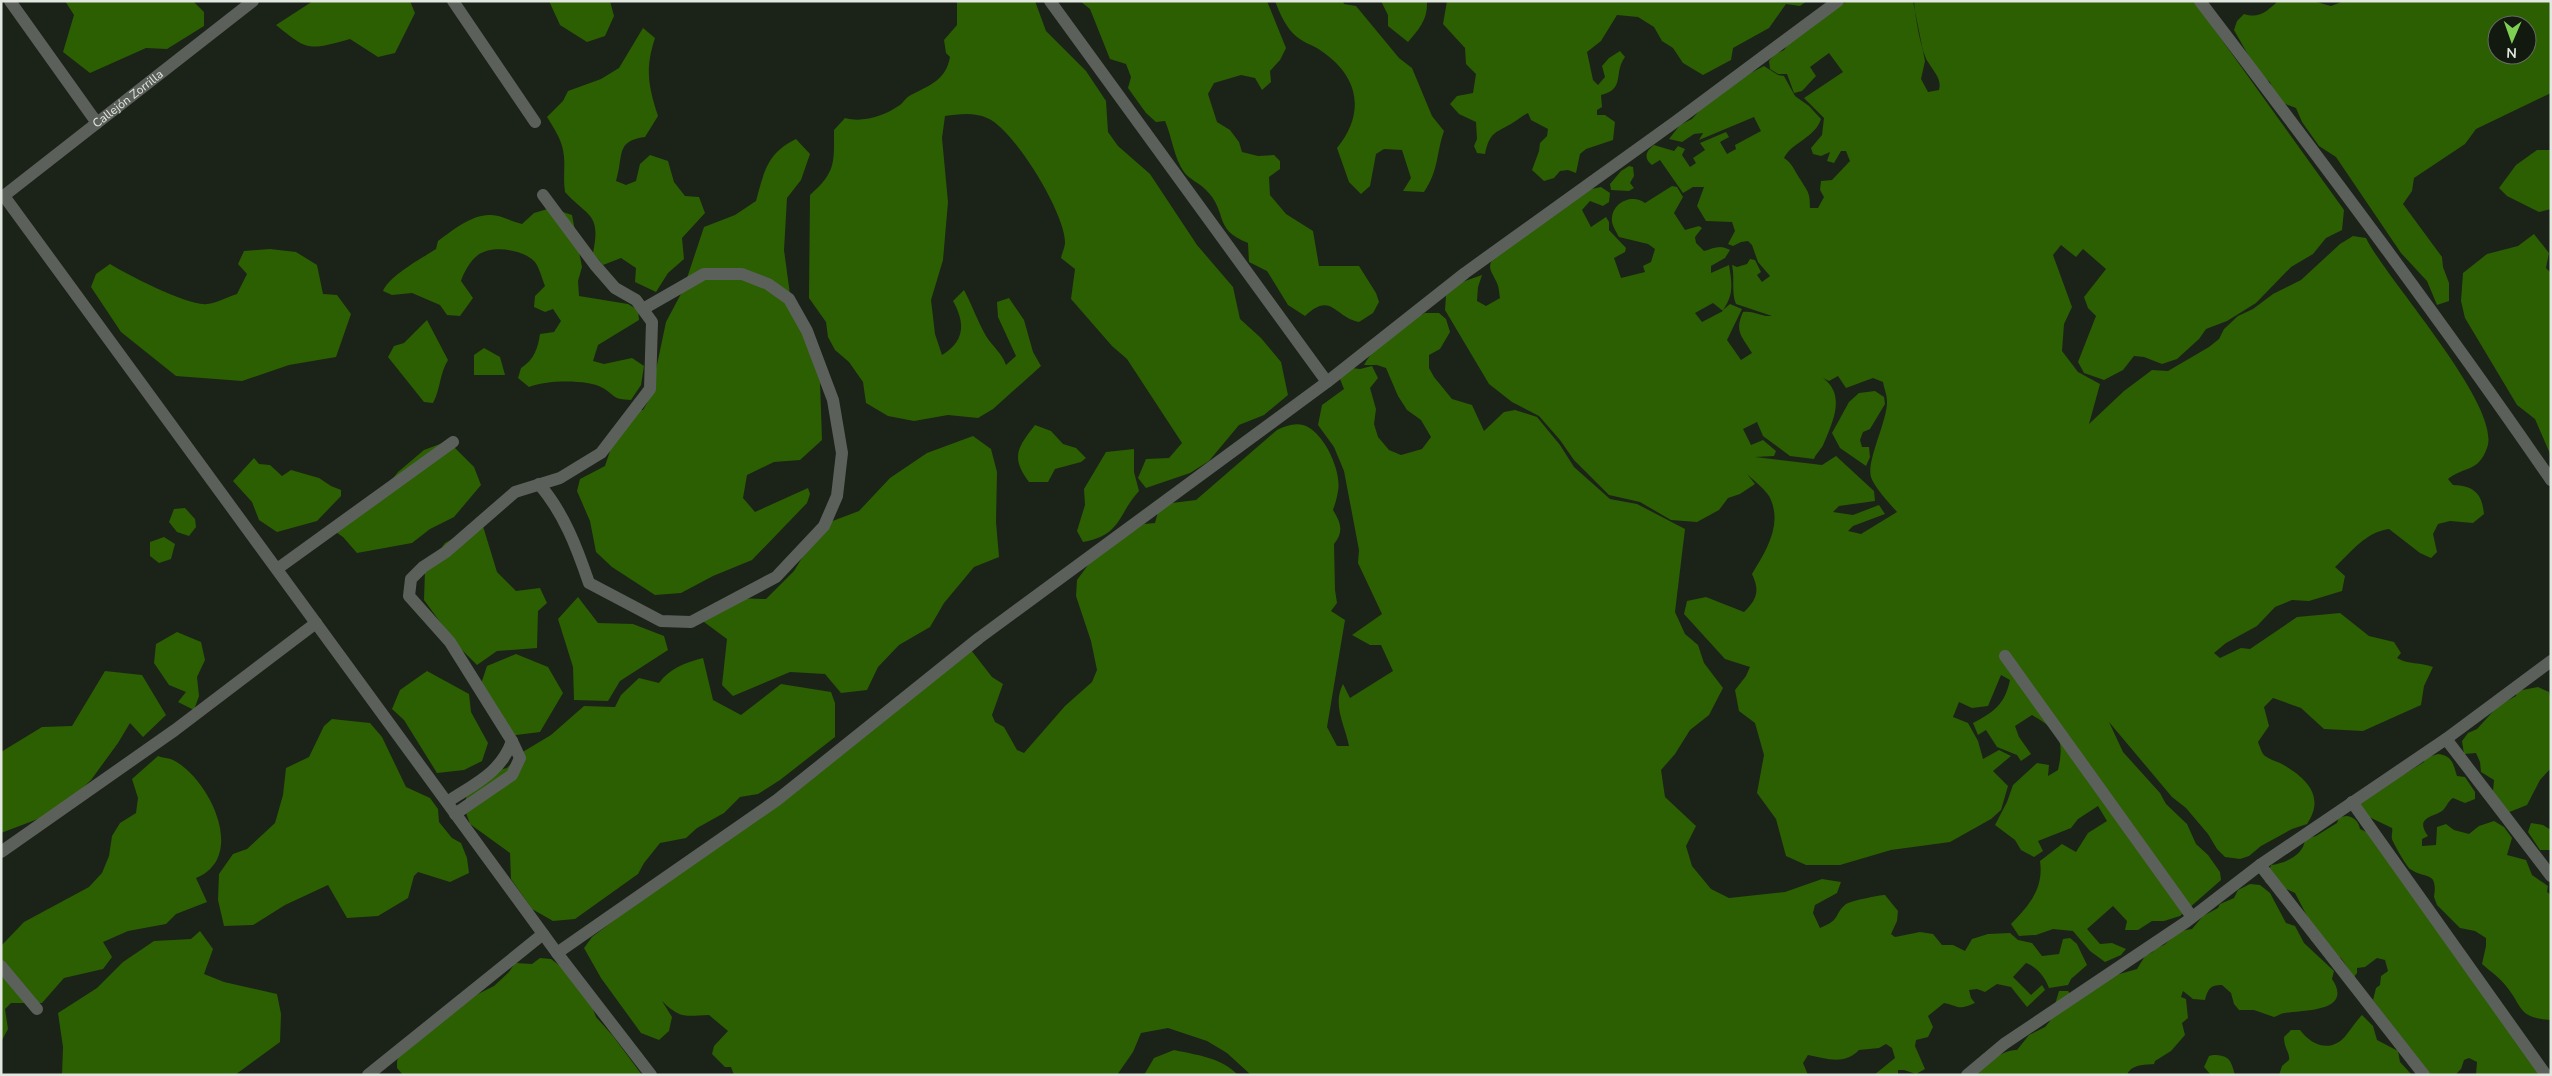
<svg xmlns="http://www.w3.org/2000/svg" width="2552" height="1076" font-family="'Nunito Sans',sans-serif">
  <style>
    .forest { fill: #2b5f02; fill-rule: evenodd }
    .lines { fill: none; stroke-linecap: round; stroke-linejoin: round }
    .minor { stroke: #5c605b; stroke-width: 12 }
    .labels { text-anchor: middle; stroke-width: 5; stroke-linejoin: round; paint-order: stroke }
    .street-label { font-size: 12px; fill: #e2e7e0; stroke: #12190f }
  </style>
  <rect width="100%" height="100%" fill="#1b2218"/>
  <path class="forest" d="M65 1H193L204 12V26L167 49 146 48 90 73 63 52 74 15Z
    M313 1H410L415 13 395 53 378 57 350 39C309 50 309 52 276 25Z
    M549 1H610L614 16 605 36 587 42 560 25Z
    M957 1H1035L1046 31 1086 71 1106 101 1108 132 1118 146 1150 174 1197 245 1233 287 1240 319 1261 338 1281 362 1288 395 1264 415 1239 425 1209 461 1190 473 1146 488 1138 478 1146 459 1169 458 1182 443 1127 359 1112 346 1071 299 1075 269 1061 258C1062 253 1065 247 1065 243 1066 214 1013 128 987 118 974 112 959 114 945 116L942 138 948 202 943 260 931 300 935 334 942 355C964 342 966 324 953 301L964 290C972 305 978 322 986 336 993 347 1002 353 1006 365L1016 356 998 317 997 302 1009 298 1024 320 1033 352 1041 366 993 409 978 418 948 415 914 421 888 416 866 403 863 382 849 362 835 350 828 337 826 322 809 298 810 195C836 172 834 163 834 130L845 118C863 123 884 116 900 105 904 102 906 97 911 95 930 85 946 80 950 57L946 53 944 40 957 25Z
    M1080 1H1267L1286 48 1280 60 1270 71 1271 82 1262 90 1255 78 1241 75 1214 83 1208 94 1217 122 1230 130 1239 142 1242 152 1258 156 1274 155 1280 161V169L1269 177 1270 195 1286 214 1313 231 1319 266H1359L1376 293 1379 302 1373 313 1359 322C1334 317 1332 291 1305 316L1288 305 1267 271 1249 262 1248 243C1212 229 1229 212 1205 189 1199 183 1189 179 1184 172 1174 158 1172 137 1165 121L1156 122 1146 113 1128 88 1131 77 1126 64 1110 59 1090 9Z
    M1275 1H1343L1344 4 1356 6 1399 58 1412 68 1432 116 1444 131C1436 154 1439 170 1424 192L1403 191 1411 178 1402 150 1384 149 1376 154 1370 186 1361 194 1349 182 1337 148C1366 112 1359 76 1320 50 1313 45 1304 43 1297 37 1286 28 1280 14 1275 1Z
    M1381 1H1427C1428 20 1419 29 1408 42L1388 26V15Z
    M1447 1H1807L1800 6 1786 4 1769 28 1733 48 1731 60 1703 75 1683 63 1673 48 1662 41 1654 27 1638 17 1617 15 1601 41 1587 52 1593 80 1598 85 1605 77 1602 66 1609 58 1620 51 1625 57C1613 73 1626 89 1601 95L1602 107 1597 110V115H1605L1615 122 1613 140 1586 149 1580 154 1576 173 1568 170 1560 171 1554 178 1544 181 1532 170 1539 151 1540 143 1547 136 1548 129 1531 120 1528 113C1522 116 1519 119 1514 122 1497 133 1490 130 1485 154L1477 153 1474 146 1477 139 1476 122 1459 114 1450 104 1457 96 1473 93 1476 74 1466 64 1465 48 1443 24Z
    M1847 1H1913L1925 61 1921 79 1928 92 1939 90C1942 79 1934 72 1928 62 1921 51 1915 16 1914 1H2194L2344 210 2342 230 2326 238 2313 254 2291 267 2256 303 2227 321 2206 329 2199 339 2177 359 2162 364 2144 357 2134 356 2123 370 2104 380 2084 373 2078 362 2096 316 2088 308 2084 297 2106 269 2083 249 2076 257 2061 245 2053 255 2072 307 2064 324 2062 351 2078 372 2100 384 2089 424 2124 391 2152 370 2168 371 2209 347 2219 339 2224 329 2238 316 2253 309 2273 294 2301 280 2340 244 2353 236 2366 238C2386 279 2503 407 2487 448 2478 473 2464 466 2448 479L2453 485C2474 486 2482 493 2484 514L2473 523 2450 521 2438 524 2433 534 2437 552 2431 558 2420 553 2389 529C2366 532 2351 552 2335 567L2345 576 2342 591 2309 601 2292 600 2275 607 2257 626 2226 643 2214 653 2220 658 2241 648 2250 649 2297 617 2340 613 2369 636 2394 642 2401 653 2397 658C2409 665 2420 662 2433 667L2424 686 2421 705 2363 731 2324 729 2301 708 2273 698 2264 707 2269 726 2258 742C2260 747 2262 754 2265 756 2269 759 2275 761 2280 763 2306 777 2326 796 2307 824L2292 829 2261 846 2249 856 2240 859 2225 857 2217 849 2208 834 2186 808 2172 797 2109 722 2123 752 2160 793 2166 804 2187 824 2196 844 2208 855 2220 872 2221 880 2180 916 2164 921H2152L2138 930H2125L2127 921 2113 906 2087 929 2100 944 2112 943 2126 949 2121 955 2105 962 2090 951 2073 931 2053 929 2036 935 2019 936 2011 924C2029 905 2044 889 2040 861L2062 844 2076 852 2088 833 2107 821 2098 806 2078 819 2071 828 2038 841 2043 851 2034 857 2021 850 2015 840 1995 825 2007 802 2013 785 2037 763 2049 765 2048 776 2058 770C2065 739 2059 731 2032 715L2015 726 2019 737 2031 754 2021 761 2017 755 1997 747 1986 730 1978 735 1973 723C1994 712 2005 704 2010 680L2001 675 1988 706 1972 708 1959 702 1953 717 1968 723 1978 741 1983 759 1999 750 2011 756 1993 771 2008 786 2001 810 1991 819 1950 842 1891 850 1840 865H1806L1786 856 1776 819 1757 793 1764 755 1755 723 1739 711 1735 690 1746 676 1750 667 1725 659 1684 614 1687 601 1706 597 1744 612C1757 599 1760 591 1752 574 1765 552 1782 527 1771 500 1768 491 1754 481 1747 474L1755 484 1740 494 1728 498 1719 510 1697 522 1671 520 1640 502 1609 495 1574 460 1560 440 1539 416 1512 402 1489 384 1445 310 1446 295 1462 282 1482 275 1478 287 1477 301 1486 306 1500 298C1499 292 1499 286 1496 281 1491 270 1486 267 1495 256L1587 190 1601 187 1610 193 1609 202 1603 206 1590 201 1582 210 1591 227 1606 217 1609 222V230L1626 248 1625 252 1614 258 1621 278 1645 272 1643 266 1651 262 1655 249 1648 244 1619 237C1617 233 1613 227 1612 222 1610 203 1632 193 1645 203L1672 186 1677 187 1683 197 1674 213 1685 230 1699 226 1702 228 1695 237 1696 243 1704 251C1714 248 1720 244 1730 250L1725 258 1711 266V273L1729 265C1732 283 1734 295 1723 310L1730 304 1742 309 1727 340 1741 360 1752 353C1742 336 1734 332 1743 312 1754 310 1761 317 1772 316L1736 304C1731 293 1735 278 1732 265L1737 267 1747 264 1750 259 1755 260 1761 272 1757 275 1762 282 1770 276 1758 262 1752 245 1748 241 1741 242 1733 246 1728 244 1735 231 1732 222 1706 221 1697 206 1704 187H1693L1683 193 1660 160 1652 165C1643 158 1646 151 1654 145L1674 151 1678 146 1685 149 1682 155 1690 167 1696 163 1693 158 1705 150 1700 143 1726 132 1729 137 1720 142 1727 154 1736 149 1735 145 1761 131 1754 117 1699 140 1703 133 1694 134 1682 142 1669 139 1680 125 1692 119 1700 110 1743 77 1764 66 1778 75 1784 76 1795 96 1809 106 1821 119C1815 138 1792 142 1784 158 1793 164 1794 170 1800 179 1808 192 1810 192 1810 208H1818L1824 197 1820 190 1821 181 1832 180 1850 161 1846 151H1841L1834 163 1827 161 1830 152 1821 156 1813 154 1811 148 1822 135 1824 118 1804 98 1843 72 1829 53 1810 67 1816 76 1802 91 1794 93 1787 74H1778L1770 69 1769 61 1775 54 1784 50 1792 38ZM1713 303 1723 311 1702 322 1695 313ZM1838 376 1846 388 1873 378 1883 382C1884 388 1887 395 1887 401 1888 420 1866 461 1871 477 1874 487 1890 504 1897 512L1861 534 1848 531 1853 526 1885 514 1879 505 1853 515 1833 512 1839 506 1875 501 1874 491 1836 456 1822 465 1755 457 1774 456 1776 451 1763 440 1751 445 1743 429 1757 422 1763 436 1790 456 1814 459C1816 453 1822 449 1824 443 1833 421 1846 395 1823 378L1829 381Z
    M2278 1H2313L2331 6 2344 1H2551V93L2476 129 2465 144 2414 178 2412 191 2403 204 2442 257 2443 267 2449 283V301L2437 305 2427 281 2401 253 2336 157 2319 146 2302 122 2296 108 2283 103 2275 96 2270 82 2259 74 2234 30 2237 21 2244 14C2260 19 2267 11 2278 1ZM2497 25H2527V55H2497Z
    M643 28 655 38C645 69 648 85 658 116L645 137C615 141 624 155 616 181L626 185 636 181 640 164 650 155 668 161 674 182 685 196 699 197 705 213 682 238 684 259 668 273 656 292 635 282 636 268 621 258 603 265 593 253C601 213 589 218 565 192 563 180 565 168 564 157 563 141 555 130 547 117L563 101 568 91 601 79 619 68Z
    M796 139 810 154 801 180 787 198 784 250 791 302 820 382 822 440 800 460 774 462 747 475 743 498 755 512 808 488 810 494 807 503 752 560 713 576 681 593 655 595 612 567 596 552 590 521 577 491 580 479 605 466 614 439 631 410H643L650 398 666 322 683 290 704 227 735 215 756 201C764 172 767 153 796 139Z
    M2537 150H2551V209L2539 212 2507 196 2499 188 2516 165Z
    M1629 166 1633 167 1634 176 1630 183 1634 188 1629 191 1611 190 1610 184 1621 171Z
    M551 208 572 215 582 267 578 281 579 296 628 304 638 310 639 320 598 345 593 361 604 364 632 358 644 366 641 385 631 400C612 399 617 397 603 388 588 379 545 380 529 387L518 378 521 368C534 360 538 348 540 334L554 332 561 321 553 309 545 312 534 307 535 296 545 286C542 279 539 266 534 261 522 249 492 245 478 255 470 261 464 272 461 281L473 298 460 316 447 315 440 305 412 293 392 295 383 291C389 276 422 258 436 249L438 241C453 230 472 214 491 215 501 215 512 222 522 224L534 213Z
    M2534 234 2549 253 2546 268 2551 273V456L2535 419 2517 405 2465 318 2461 301 2463 273 2487 254 2518 246Z
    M270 249 296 252 317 265 323 294 337 295 351 314 336 357 289 365 242 381 176 376 121 332 91 287 96 274 110 264C126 274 190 307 207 304 217 303 227 297 237 294L247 274 238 264 244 251Z
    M1425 313H1439L1446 319 1450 332 1440 349 1429 355V368L1434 377 1452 399 1472 405 1484 431 1504 412 1515 410 1537 417 1560 445 1574 467 1610 499 1637 504 1685 529 1675 612 1685 634 1698 645 1704 663 1723 688 1709 715 1690 730 1675 754 1661 770 1665 797 1696 826 1686 846 1692 866 1711 889 1729 898 1785 892 1822 879 1841 882 1837 893 1815 905 1813 913 1820 928C1842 919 1833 915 1846 904 1851 901 1879 895 1885 895L1898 911 1897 921 1891 934 1895 937 1920 932 1933 934 1942 945H1953L1965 951 1972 939 1988 934 2010 933 2018 940 2032 943 2042 956 2059 954 2063 939 2070 938 2077 944 2087 965 2071 979 2068 985 2049 988C2045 977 2037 967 2026 963L2013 977 2031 995 2042 985 2045 990 2027 1007 2011 987 1997 984 1985 992 1977 989 1969 990 1971 998 1975 1003C1957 1011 1960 1006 1944 1003L1928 1016 1933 1027 1928 1037 1916 1040 1915 1046 1925 1069 1916 1074 1904 1070H1898V1075H1874L1895 1058 1892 1048 1886 1044 1879 1048 1859 1050C1845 1065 1827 1059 1808 1055L1803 1063 1808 1075H1251L1227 1053 1207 1041 1168 1028 1141 1033 1133 1052 1117 1075H734L731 1067H725L712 1054 714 1046 728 1031 709 1015C685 1016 680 1019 662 1001L672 1017 669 1031 659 1040 641 1033 601 978 584 948 592 937 971 650 992 677 1003 684 992 715 995 722 1004 727 1017 750 1024 753 1065 706 1092 682 1097 670 1091 641 1076 596 1077 580 1091 561 1144 524 1155 523 1158 512 1172 503 1196 500 1277 430C1285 426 1294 423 1303 425 1324 431 1342 472 1338 491 1337 498 1335 504 1333 510 1341 523 1344 532 1334 544L1335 590 1337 603 1331 611 1345 620 1327 727 1337 746H1349C1345 725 1332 705 1343 684L1350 698 1393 671 1381 645H1370L1352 635 1382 614 1358 563 1359 550 1344 471 1334 447 1318 425 1322 405 1344 389 1340 379 1352 368 1360 369 1372 366 1378 378 1370 388 1376 409 1374 424 1378 437 1389 450 1401 455 1422 449 1431 437 1421 420 1407 410 1398 396 1386 368 1377 365H1364C1376 343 1403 324 1425 313Z
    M427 320 448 360C439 375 441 388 433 403L424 402 388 357 394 346 404 343Z
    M484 348 500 357 505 375H474V355Z
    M1875 391 1884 397 1885 404 1870 429 1863 432 1860 440 1862 447H1869L1870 457 1866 466 1840 448 1832 433 1849 402 1859 393Z
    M1035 425 1051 431 1063 444 1076 448 1086 458 1081 462 1055 469 1048 482H1029C1010 457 1018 447 1035 425Z
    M973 436 991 449 997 472 996 522 999 557 974 567 944 603 930 627 899 645 878 667 867 690 841 693 825 674 790 672 733 696 722 685 727 639 704 622 714 603 733 598 766 599 794 571 822 525 859 511 890 478 927 453Z
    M448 441 474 467 481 485 454 517 430 529 412 543 357 553 343 537 330 528 386 487 398 472 424 450Z
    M1134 449V472L1139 491C1117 515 1122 535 1083 542L1077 531 1085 505 1084 489 1106 452Z
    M254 458 259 464 270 465 282 476 291 470 319 478 331 486 341 490V496L317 521 277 532 259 520 252 502 233 481Z
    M185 508 195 519 196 527 189 536 177 532 169 522 174 509Z
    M482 523 497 572 516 591 540 588 547 603 538 611 537 648 497 651 477 665 457 645 424 600 425 570 445 543Z
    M164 537 175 544 171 559 159 563 150 556V542Z
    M578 597 598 623 633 624 664 636 668 650 620 681 608 701 574 700 573 667 558 619Z
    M177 632 201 642 205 660 197 677 199 696 194 710 178 702 186 692 169 685 154 663 156 644Z
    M516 654 548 667 563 693 540 732 507 736 479 690 487 666Z
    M703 658 713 700 741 715 781 684 831 692 835 703V737L780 780 758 794 740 797 724 813 697 828 686 838 660 843 644 863 638 874 575 919 553 921 532 909 511 879 510 853 470 824 464 807 469 785 481 775 507 768 521 753 551 735 584 706 615 707 621 695 639 678 659 683C669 669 686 662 703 658Z
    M105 671 142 675 166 715 143 737 130 723 118 743 91 780 59 811 1 833V752L42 727 72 726Z
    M427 671 469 694 471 712 488 743 482 761 464 770 437 773 404 720 392 709 400 690Z
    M2538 687 2549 692 2551 702V768L2540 780 2527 805 2507 813 2493 791 2494 780 2481 772 2480 762 2476 753 2464 754 2462 741 2468 733 2477 729 2498 706 2516 696 2517 691Z
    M332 719 370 723 382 737 406 787 430 798 438 809 439 822 452 838 461 843 467 858 469 873 450 882 418 872 414 876 408 898 378 916 347 918 328 885 285 905 253 925 224 926 218 900 219 874 233 854 247 849 275 823 283 795 286 768 309 757 324 726Z
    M2438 754C2453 756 2453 764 2457 776L2465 777 2475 792V799L2465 803 2453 798C2447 802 2447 807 2442 811 2434 817 2414 817 2428 836L2422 839V846L2436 845 2437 827 2446 824 2454 830 2469 834 2479 826 2494 821 2504 827 2512 838 2507 855 2526 860 2532 875 2548 886 2547 892 2551 895V1020C2517 1018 2523 1006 2506 986 2499 977 2490 971 2482 964L2486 946V938L2475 931 2460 928 2437 905 2434 897C2438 870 2426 880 2410 869 2407 867 2393 843 2392 839 2391 835 2393 832 2392 828L2369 817 2357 803 2424 762 2425 758Z
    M158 756C163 758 169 758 173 760 209 778 248 857 196 878L207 902 176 914 166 924 128 931 103 942 112 957 103 969 64 978 42 1003H11L5 1009 8 1029 1 1042V946L24 922 89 887 102 873 109 856 112 836 120 823 136 813 138 798 132 779Z
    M2347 816C2354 817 2359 822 2360 829L2369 833 2546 1075H2476L2477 1062 2469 1058 2464 1060 2461 1069 2456 1074 2430 1075 2373 1000 2376 988 2380 985 2381 976 2388 971 2385 960 2377 958 2365 967 2357 968V973L2354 977 2341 958 2319 949 2311 940 2307 916 2295 893 2282 887 2272 888 2265 882 2271 865C2286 863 2304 855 2305 839L2316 836 2337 823 2339 817Z
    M2531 823 2543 825 2551 830V850H2540L2528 832Z
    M2250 884 2260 885 2270 893 2286 923 2295 926 2304 943 2334 971 2332 979C2354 1012 2304 1010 2285 1013 2281 1013 2278 1016 2274 1017L2254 1010H2239L2234 1004 2231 993 2222 985C2210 985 2208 989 2205 1000L2193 999 2183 991 2181 997 2186 999 2188 1018 2182 1023 2185 1035 2171 1051 2155 1061 2154 1064C2145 1065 2131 1064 2127 1075H1977C1986 1064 2003 1049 2017 1050L2029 1035 2045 1027 2050 1021 2059 991H2068L2071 995 2109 977 2137 969 2145 956 2153 952 2154 949 2164 945 2180 931 2192 929 2203 916 2218 908 2220 904 2234 898 2238 890Z
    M200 931 213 949 204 974 224 982 277 994 281 1014 280 1042 235 1075H62L63 1047 58 1013 97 988 123 962 154 941 191 939Z
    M540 958 551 959 560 966 590 1001 596 1017 613 1036 642 1075H403L397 1068V1061L404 1045 470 998 494 986 509 972 515 963 532 964Z
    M2362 1015 2373 1026 2377 1040 2398 1051 2400 1062 2412 1075H2279L2282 1066 2289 1060C2290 1052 2284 1049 2284 1037L2291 1030H2300C2312 1046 2332 1054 2347 1034 2352 1028 2356 1021 2362 1015Z
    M1174 1050C1196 1055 1221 1057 1238 1075H1144L1154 1058Z
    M2213 1055C2230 1055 2231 1061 2235 1075H2211L2204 1067 2209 1056Z"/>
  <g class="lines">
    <g class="minor">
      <path d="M10 1 97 123"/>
      <path d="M453 1 535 122"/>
      <path d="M1050 1 1327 382"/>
      <path d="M2200 1C2320 159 2439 317 2551 480"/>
      <path d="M4 196 557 953 651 1075"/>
      <path id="s1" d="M1 198 253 1"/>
      <path d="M539 484C564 513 577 548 589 583L661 621 691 622 776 577 824 526 837 496 842 453 833 400 807 331 789 299 768 284 742 274H704L643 309"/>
      <path d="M277 569 453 442"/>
      <path d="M2005 656 2192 917"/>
      <path d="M2446 739 2551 876"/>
      <path d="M512 741 450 642 409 596 411 579 423 567 446 552 515 492 560 478 601 453 650 389 652 322 636 300 615 288 595 265 543 195"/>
      <path d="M447 802C474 784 501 773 512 741L520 758 512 775 455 814"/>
      <path d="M2352 802 2546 1075"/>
      <path d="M1 852 175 730 316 623"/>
      <path d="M2260 865 2424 1075"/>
      <path d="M557 953 777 800 979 638 1327 382 1465 273 1675 122 1838 1"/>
      <path d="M1 966 37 1009"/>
      <path d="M368 1075 543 934"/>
      <path d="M1967 1075 2004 1044 2186 922 2260 865 2446 739 2551 661"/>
    </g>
  </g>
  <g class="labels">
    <g class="street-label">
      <text dy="4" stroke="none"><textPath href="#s1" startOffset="161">Callejón Zorrilla</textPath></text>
    </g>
  </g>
  <rect width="2552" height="1076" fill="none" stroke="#e2e7e0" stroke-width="5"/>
  <g transform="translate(2512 40) rotate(182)"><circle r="24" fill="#12190f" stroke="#656b63"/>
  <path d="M0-4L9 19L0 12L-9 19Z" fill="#7fd052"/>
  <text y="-8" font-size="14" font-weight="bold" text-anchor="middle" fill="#e2e7e0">N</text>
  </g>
</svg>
